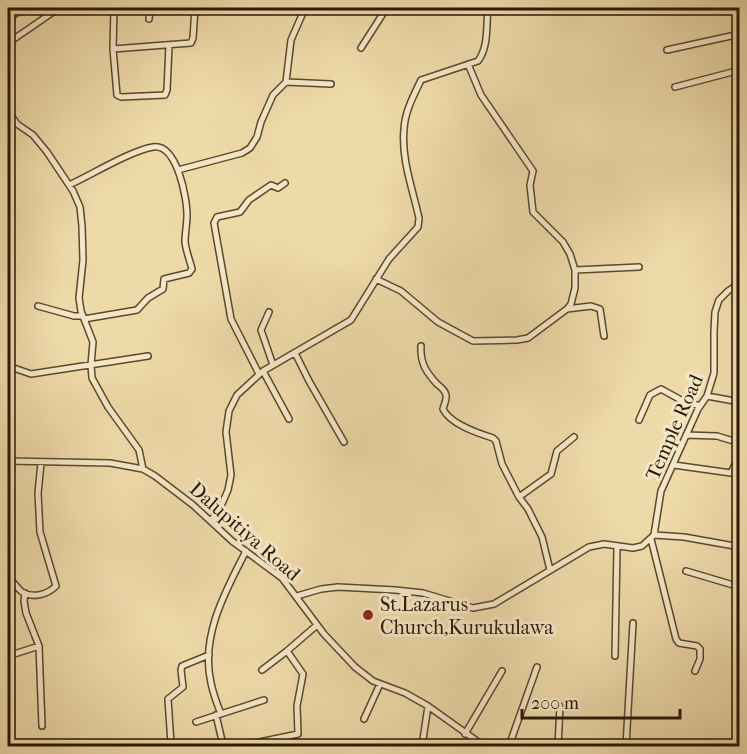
<svg xmlns="http://www.w3.org/2000/svg" width="747" height="754" font-family="'IM FELL French Canon',serif">
  <style>
    .lines { fill: none; stroke-linecap: round; stroke-linejoin: round }
    .minor-casing { stroke: #5a492c; stroke-width: 8 }
    .minor { stroke: #f4e6c7; stroke-width: 5 }
    .poi-dot { fill: #8f2418; stroke: #f4e6c7; stroke-width: 2 }
    .labels { text-anchor: middle; stroke-width: 6; stroke-linejoin: round; paint-order: stroke }
    .street-label { font-size: 20px; fill: #291902; stroke: #f4e6c7 }
    .poi-label { font-size: 20px; fill: #291902; stroke: #f4e6c7; text-anchor: start }
  </style>
  <rect width="100%" height="100%" fill="#eed9a9"/>
  <filter id="stains"><feTurbulence type="fractalNoise" baseFrequency=".00333" numOctaves="4"/><feColorMatrix values="0 0 0 0 .2 0 0 0 0 .09 0 0 0 0 .02 0 0 0 .5 -.17"/></filter>
  <radialGradient id="worn" r=".72"><stop offset=".6" stop-color="#630" stop-opacity="0"/><stop offset="1" stop-color="#630" stop-opacity=".3"/></radialGradient>
  <g class="lines">
    <g class="minor-casing">
      <path id="minor" d="M114 8 113 49 117 95 121 97 165 95 167 90 169 45
        M8 19 24 8
        M149 19 150 8
        M8 43 59 8
        M361 48 384 12V8
        M113 49 191 43 193 38 195 8
        M667 50 740 34
        M286 82 331 84
        M675 87 740 70
        M8 111 17 124 33 135 47 152 73 191 80 207 82 226 83 260 79 298 81 311 93 342 91 365 92 378 108 407 139 450 143 469
        M178 170 242 153 250 148 257 137 261 122 273 95 286 82 291 40 305 8
        M69 185C91 175 130 151 153 147 177 143 187 198 187 215 187 224 185 233 185 242 186 251 190 261 192 269L189 273 164 279 163 289 148 298 137 310 84 319
        M575 270 639 267
        M376 279 401 291 438 322 473 341 517 340 528 338 567 309 571 304 575 288V270L570 254 563 242 533 212 530 185 533 171 481 95 468 64
        M38 306 74 316H83
        M567 309 591 306 600 309 604 336
        M269 312 261 330 273 365
        M421 346C420 363 426 372 437 384 441 387 445 390 446 395 447 400 444 404 443 409 450 424 477 433 493 438L496 441 502 464 519 497 528 509 542 537 550 570
        M295 353 309 381 344 442
        M8 366 31 374 148 356
        M263 371 289 419
        M259 374 231 319 214 223 217 217 240 212 249 200 268 187 271 185 278 188 285 183
        M707 396 740 402
        M639 420 650 395 661 389 681 400 700 406
        M686 435 717 436 740 443
        M8 461 110 463 143 469 155 476 193 505 232 541 282 578 324 634 355 667 373 681 405 693 428 706 484 746
        M674 465 731 473 735 464 740 463
        M519 497 551 474 557 451 574 437
        M211 521 221 506 228 490 231 475 226 432 229 411 237 395 263 371 351 320 389 259 418 227 419 218C413 190 401 159 404 129 405 111 414 95 421 80L478 61C489 47 486 24 488 8
        M654 535 684 537 740 547
        M651 539 676 639 679 643 697 646 700 649V659L695 671
        M686 571 740 587
        M8 577C13 581 17 588 22 592 33 599 48 594 56 586L40 532 38 493 41 463
        M25 593 24 601 26 613 39 646 42 726
        M297 596 321 589 338 587 395 590 423 593 473 608 494 604 589 547 604 544 633 548 642 546 654 535 661 491 698 409 707 396 714 373V332L715 312 719 300 728 291 740 283
        M8 656 39 646
        M615 656 617 547
        M262 670 287 651
        M221 714C217 704 213 693 211 683 200 636 226 590 246 551
        M216 715 223 745 222 746
        M364 719 380 684
        M196 722 264 700
        M465 734 502 671
        M171 744 168 699 183 687 181 670 182 666 209 655
        M244 745 298 734 297 706 303 674 287 651 317 625
        M422 746 428 706
        M509 746 537 667
        M558 746 560 706
        M626 746 633 623"/>
    </g>
    <use href="#minor" class="minor"/>
  </g>
  <circle class="poi-dot" cx="368" cy="615" r="6"/>
  <g class="labels">
    <g class="street-label">
      <text transform="translate(674 427) rotate(-66)" y="7">Temple Road</text>
      <text transform="translate(245 531) rotate(41)" y="7">Dalupitiya Road</text>
    </g>
    <g class="poi-label">
      <text x="380" y="611">St.Lazarus<tspan x="380" dy="23">Church,Kurukulawa</tspan></text>
    </g>
  </g>
  <rect width="747" height="754" fill="none" stroke="#eed9a9" stroke-width="30"/>
  <rect x="9" y="9" width="729" height="736" fill="none" stroke="#291902" stroke-width="3"/>
  <rect x="15" y="15" width="717" height="724" fill="none" stroke="#291902" stroke-width="1.5"/>
  <path d="M522 709v9h158v-9" fill="none" stroke="#291902" stroke-width="3"/>
  <text x="531" y="709" font-size="18" fill="#291902" stroke="#f4e6c7" stroke-width="4.5" paint-order="stroke">200 m</text>
  <rect width="100%" height="100%" filter="url(#stains)"/>
  <rect width="100%" height="100%" fill="url(#worn)"/>
</svg>
